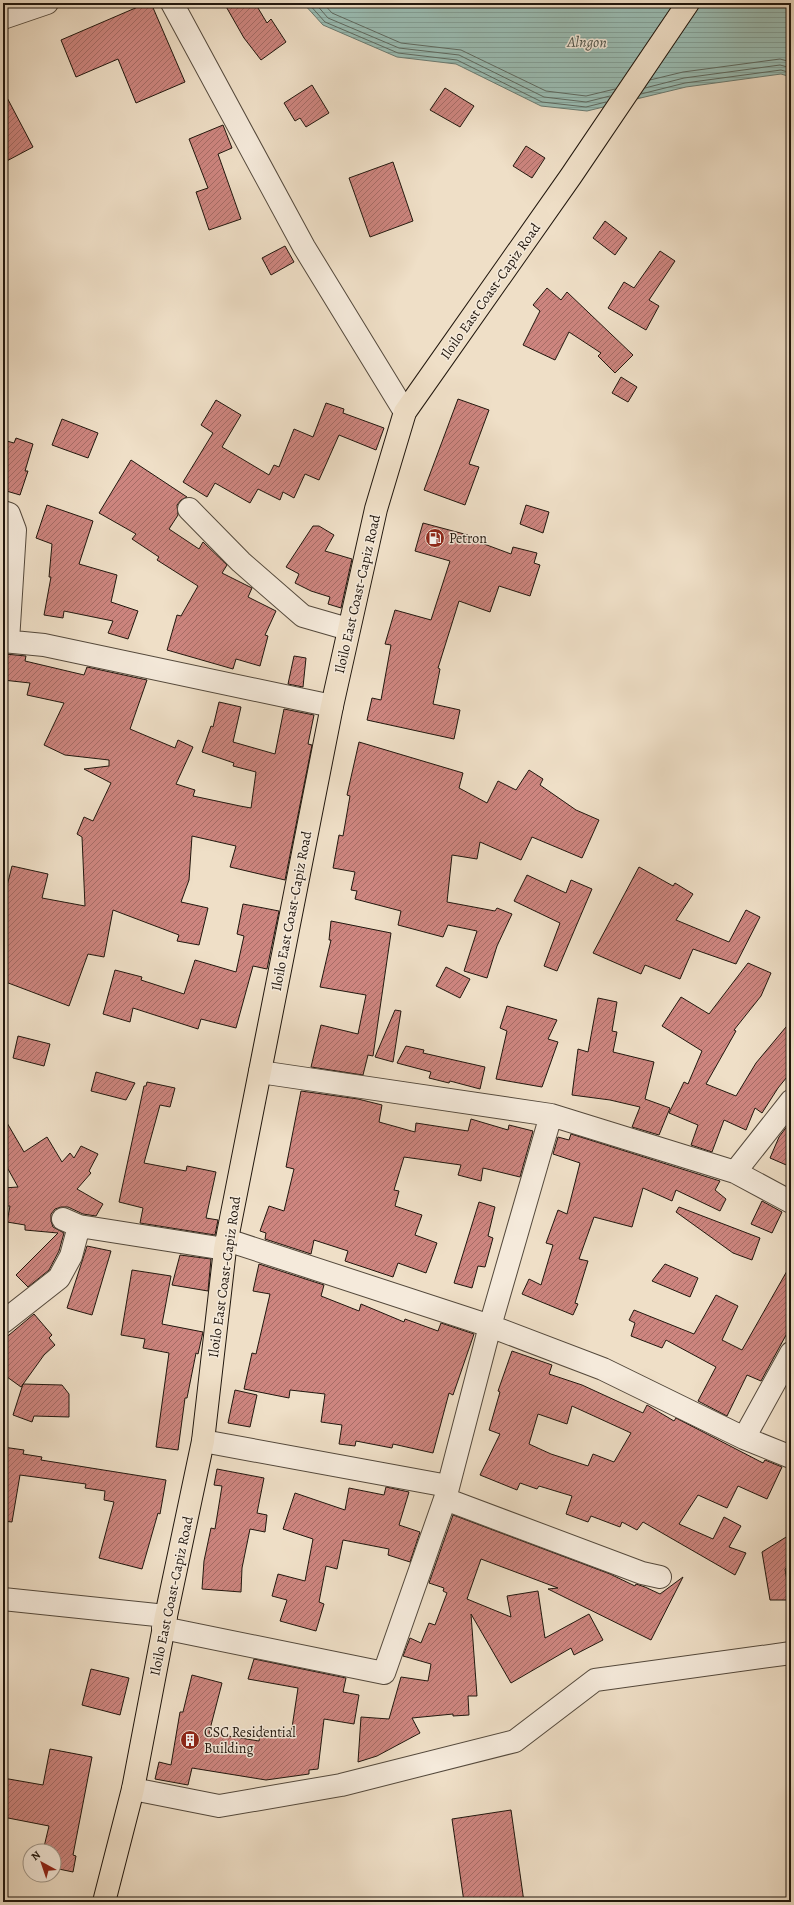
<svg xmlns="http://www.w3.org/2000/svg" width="794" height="1905" font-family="Alegreya,serif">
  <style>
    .water { fill: url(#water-rules); stroke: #6a7b72 }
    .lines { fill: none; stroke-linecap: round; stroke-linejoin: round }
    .shore { stroke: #5e6a61; stroke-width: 1 }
    .building { fill: url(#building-hatch); stroke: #21170e; fill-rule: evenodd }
    .minor-casing { stroke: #54493c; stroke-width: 24 }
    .primary-casing { stroke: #21170e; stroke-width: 24 }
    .minor { stroke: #f5eadb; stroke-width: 22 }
    .primary { stroke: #efdfc7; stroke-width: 22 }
    .labels { text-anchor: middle; stroke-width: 3; stroke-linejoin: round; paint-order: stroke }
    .street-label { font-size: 14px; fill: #21170e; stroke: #f5eadb }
    .poi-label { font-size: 14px; fill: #21170e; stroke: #f5eadb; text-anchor: start }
    .water-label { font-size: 15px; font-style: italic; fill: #4b5148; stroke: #f5eadb }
  </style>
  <defs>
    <pattern id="water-rules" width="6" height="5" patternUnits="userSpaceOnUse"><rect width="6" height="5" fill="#9abdb4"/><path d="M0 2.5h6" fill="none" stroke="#84a29a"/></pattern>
    <pattern id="building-hatch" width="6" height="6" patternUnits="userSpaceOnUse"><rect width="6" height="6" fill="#cd857f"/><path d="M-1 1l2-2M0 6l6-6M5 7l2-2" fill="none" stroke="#a66c66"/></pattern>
  </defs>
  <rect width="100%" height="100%" fill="#efdfc7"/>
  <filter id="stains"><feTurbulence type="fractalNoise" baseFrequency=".005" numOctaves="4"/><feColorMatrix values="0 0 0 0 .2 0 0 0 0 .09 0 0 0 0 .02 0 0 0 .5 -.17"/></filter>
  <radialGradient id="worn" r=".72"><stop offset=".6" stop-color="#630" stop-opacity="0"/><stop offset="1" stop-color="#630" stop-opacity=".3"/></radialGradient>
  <path class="water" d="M303 3H791V77L781 74 686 87 587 111 541 106 456 64 397 57 323 25Z"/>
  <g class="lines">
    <path class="shore" d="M308 3 325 22 398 53 457 60 542 102 586 107 606 102
      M315 3 328 18 399 48 459 55 544 97 586 102 610 96
      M323 3 332 13 401 43 461 50 546 91 586 96 615 89
      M650 80 683 72 780 59 791 62
      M645 88 684 78 780 65 791 68
      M641 94 685 83 781 70 791 73"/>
  </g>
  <path class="building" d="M147 3H151L185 82 136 103 118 59 76 77 61 40Z
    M224 3H255L267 23 271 19 286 42 261 60 244 38Z
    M312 85 329 113 306 127 300 118 295 121 284 103Z
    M445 88 474 106 460 127 430 110Z
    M3 90 33 147 3 163Z
    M223 125 232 148 218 154 241 219 209 230 196 192 208 188 189 139Z
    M526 146 545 158 532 178 513 166Z
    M393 162 413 221 370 237 349 178Z
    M605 221 627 238 615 255 593 238Z
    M285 246 294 262 271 275 262 258Z
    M660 251 675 261 649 300 659 306 646 330 608 308 624 282 634 288Z
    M547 288 561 300 567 292 633 355 615 373 598 356 601 353 569 332 555 360 523 345 540 311 533 305Z
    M621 377 637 387 628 402 612 393Z
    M458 399 489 410 469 464 479 467 465 505 424 490Z
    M216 400 241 415 222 447 269 475 274 465 279 467 294 429 313 437 326 403 344 409 343 413 384 428 376 450 339 435 319 480 305 474 294 498 283 492 280 500 258 489 250 503 215 483 207 497 183 482 213 433 201 425Z
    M62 419 98 433 88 458 52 445Z
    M16 438 33 444 25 471H28L20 495 3 490V440L14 443Z
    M131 460 187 497 181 500 177 505 178 515 169 529 199 549 203 542 227 565 222 573 252 588 248 597 276 611 265 635 268 636 260 666 236 659 233 669 167 650 177 615 181 616 198 586 157 560 159 557 132 539 136 534 99 513Z
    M47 505 93 521 79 564 117 575 111 602 138 611 128 639 108 633 113 621 64 611 63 618 44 615 51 577H49L52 544 36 538Z
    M526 505 549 512 543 533 520 524Z
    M423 523 468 535V538L511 554 513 547 537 553 534 563 540 565 530 596 499 586 490 612 459 601 438 668 440 669 433 704 460 710 454 739 367 720 372 698 381 700 391 645 385 644 395 610 431 620 450 561 415 551Z
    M313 526H319L334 535 325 551 352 559 341 608 328 604 330 597 311 591 295 583 299 574 286 567Z
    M5 654 26 656 25 661 84 675 87 667 147 680 130 729 175 748 178 740 193 747 176 784 195 790 193 796 240 806 251 808 256 772 233 766 234 763 202 752 211 726 213 727 219 702 241 707 233 742 275 754 284 709 314 715 308 744 312 745 285 880 230 867 236 846 192 836 189 880 181 902 208 908 199 945 177 941 179 935 113 910 104 957 88 954 69 1006 3 981V902L12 866 48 874 42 898 85 906 82 837 77 834 84 817 93 821 111 783 84 769 109 766V760L65 755 44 745 64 703 27 695 30 683 3 680Z
    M294 656 306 658 303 687 288 684Z
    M359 742 463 773 459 788 487 803 498 781 516 790 529 770 543 779 540 785 576 810 599 820 582 858 532 837 521 860 480 842 477 859 452 855 447 902 495 911 497 908 512 914 497 946 487 978 464 971 477 931 448 925 443 937 398 925 401 911 355 899 357 891 351 890 355 872 333 868 339 835 343 836 350 796 347 795Z
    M639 867 673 886 675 883 693 894 676 920 729 942 746 910 760 917 736 964 693 949 680 979 645 965 641 974 593 953Z
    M527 875 566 893 571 880 592 889 557 971 544 966 560 923 514 901Z
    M243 904 279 911 267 969 253 966 236 1028 201 1019 198 1029 133 1008 130 1022 103 1014 115 970 142 977 141 980 184 994 195 960 236 972 244 936 237 934Z
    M331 921 391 933 373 1056 368 1055 363 1075 311 1067 321 1025 358 1034 366 995 320 987 331 940H329Z
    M748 963 771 973 761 996 734 1030 736 1031 706 1084 736 1096 756 1063 791 1021V1072L778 1088 762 1113 755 1108 746 1130 724 1120 712 1152 691 1145 698 1125 669 1113 684 1082 688 1084 702 1051 662 1026 681 997 709 1014Z
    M446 967 470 979 460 998 436 986Z
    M598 998 617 1002 612 1031 617 1032 613 1052 654 1062 645 1099 670 1108 659 1135 632 1127 640 1107 610 1100 572 1095 578 1049 588 1052Z
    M507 1006 557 1020 548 1039 558 1042 542 1087 496 1079 507 1031 500 1028Z
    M395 1010 401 1011 393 1062 375 1057Z
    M18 1036 50 1044 44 1066 13 1058Z
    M406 1046 424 1050 423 1053 485 1067 480 1089 450 1081 449 1083 429 1078 431 1072 397 1063Z
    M96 1072 135 1083 126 1100 91 1091Z
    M147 1082 175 1088 170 1107 160 1105 144 1163 186 1171 187 1166 216 1172 206 1218 218 1220 215 1235 140 1223 143 1208 119 1202 144 1086H146Z
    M301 1091 358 1099 382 1105 379 1122 415 1132 416 1123 468 1131 471 1119 508 1130 509 1125 533 1131 520 1177 483 1168 481 1181 458 1175 461 1165 404 1157 394 1190 399 1191 395 1206 422 1215 415 1235 437 1243 426 1273 398 1263 393 1277 345 1261 348 1251 314 1240 311 1254 265 1239 266 1233 260 1231 269 1206 284 1211 294 1169 286 1167Z
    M3 1116 24 1152 47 1137 62 1162 70 1153 74 1158 81 1146 98 1154 89 1171 91 1173 77 1189 103 1204 96 1216 83 1214 68 1207H61L55 1209 51 1214V1221L53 1227 64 1233 59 1251 49 1270 28 1287 16 1275 58 1233 25 1230V1225L7 1222 10 1206H3V1188L18 1187 3 1160Z
    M791 1121V1167L770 1158 779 1137Z
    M571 1134 720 1181 715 1190 726 1199 720 1211 676 1190 672 1201 643 1188 632 1227 594 1217 579 1259 588 1261 575 1303 578 1304 573 1315 522 1294 529 1279 541 1285 553 1245 546 1243 558 1210 567 1214 580 1163 553 1154 558 1137 569 1140Z
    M762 1201 782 1212 772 1233 751 1224Z
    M479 1202 495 1207 488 1236 493 1238 485 1267 478 1266 472 1288 454 1283Z
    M679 1207 760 1238 752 1260 733 1253 676 1212Z
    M87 1246 111 1251 92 1315 67 1308Z
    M180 1255 211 1259 208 1291 172 1285Z
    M259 1264 324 1285 321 1296 359 1311 361 1304 404 1322 405 1319 438 1331 441 1323 474 1334 453 1395 449 1393 433 1453 393 1444 392 1448 356 1441 355 1446 339 1444 342 1425 321 1422 325 1394 290 1390 289 1398 244 1389 252 1353 256 1354 270 1294 253 1291Z
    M665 1264 698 1278 690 1297 652 1281Z
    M791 1264V1326L761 1381 747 1375 727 1416 698 1401 716 1367 666 1340 662 1348 631 1336 635 1323 629 1320 634 1310 694 1334 716 1295 738 1306 722 1340 742 1350Z
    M132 1270 171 1276 162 1324 203 1332 198 1354 196 1353 187 1398H185L178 1450 156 1447 169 1353 143 1348 145 1339 121 1335Z
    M34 1314 52 1335 49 1338 55 1345 44 1355 21 1387 3 1374V1340Z
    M512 1351 552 1365 549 1374 582 1385 643 1413 647 1405 674 1421 676 1418 763 1463 765 1460 782 1467 767 1499 738 1486 727 1508 698 1495 679 1524 713 1539 724 1517 741 1526 729 1547 746 1553 735 1575 643 1522 637 1530 622 1522 620 1527 591 1516 588 1522 566 1514 572 1496 539 1486 537 1489 520 1483 517 1490 480 1475 500 1434 489 1430 500 1392 498 1391ZM572 1406 631 1433 614 1462 593 1454 588 1466 551 1454 529 1444 538 1414 567 1424Z
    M23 1384 62 1385 69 1394V1417L34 1416 32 1422 13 1415Z
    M235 1390 257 1395 250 1427 228 1423Z
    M3 1447 24 1450 23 1454 42 1457 41 1460 166 1480 160 1514 158 1513 142 1569 99 1558 114 1502 104 1500 105 1491 85 1488 86 1484 20 1475 12 1522 3 1521Z
    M217 1469 264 1478 257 1513 267 1515 265 1532 250 1529 242 1568 241 1592 202 1589 204 1561 211 1528 215 1529 222 1486 214 1485Z
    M386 1487 409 1492 399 1525 420 1532 410 1562 388 1555 389 1549 343 1540 337 1569 326 1566 319 1602 324 1604 316 1631 280 1621 287 1600 272 1596 278 1574 305 1581 313 1539 283 1529 295 1493 345 1510 349 1488 384 1495Z
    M453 1515 610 1574 635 1586 636 1584 645 1587 660 1594 683 1577 651 1640 548 1589 558 1588 481 1559 467 1599 511 1617 507 1596 538 1591 545 1638 589 1614 603 1640 574 1655 571 1648 511 1683 471 1614 477 1696H468L469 1715 453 1716V1714L412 1718 420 1733 377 1756 358 1762 361 1717 389 1719 401 1677 428 1681 431 1664 403 1656 410 1638 421 1643 429 1623 435 1625 447 1593 443 1591 444 1588 429 1583Z
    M791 1534V1565L785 1569 790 1600H770L762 1552Z
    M254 1659 346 1678 343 1692 359 1695 354 1724 324 1719 318 1769 309 1770V1774L266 1780 192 1768 188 1785 155 1779 159 1762 171 1765 180 1712H183L192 1675 222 1683 209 1733 259 1741 261 1729 291 1734 298 1688 248 1679Z
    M91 1669 129 1678 120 1715 82 1705Z
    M50 1749 92 1757 73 1855 76 1856 73 1872 54 1868V1851H43L49 1826 3 1817V1778L43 1785Z
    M511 1810 524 1902H464L452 1819Z"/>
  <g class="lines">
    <g class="minor-casing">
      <path id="minor" d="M172 3 304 247 405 412
        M3 18 47 3
        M189 509 241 562 303 616 348 629
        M3 512 9 514 15 530 8 641
        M3 641 44 645 332 706
        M260 1072 551 1115 735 1172 791 1202
        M735 1172 791 1101
        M63 1219 79 1226 225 1249
        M227 1240 490 1326 603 1369 744 1438 791 1457
        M3 1322 59 1278 71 1256 79 1226
        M744 1438 791 1353
        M203 1441 448 1486
        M445 1499 642 1573 660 1577
        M3 1599 166 1616
        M163 1628 384 1673 445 1499 490 1326 551 1115
        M133 1789 219 1806 341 1785 515 1741 595 1680 791 1653"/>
    </g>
    <g class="primary-casing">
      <path id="primary" d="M104 1902 133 1789 166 1616 203 1441 225 1249 332 706 376 509 405 412 571 176 688 3"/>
    </g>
    <use href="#minor" class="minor"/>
    <use href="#primary" class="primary"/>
  </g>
  <defs>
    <g id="fuel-disc" transform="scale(1)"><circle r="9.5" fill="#8f2418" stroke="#f5eadb"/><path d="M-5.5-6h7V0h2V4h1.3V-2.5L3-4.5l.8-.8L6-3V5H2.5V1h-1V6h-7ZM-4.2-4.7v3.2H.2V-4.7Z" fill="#fff"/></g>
    <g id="building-disc" transform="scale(1)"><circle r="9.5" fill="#8f2418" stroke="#f5eadb"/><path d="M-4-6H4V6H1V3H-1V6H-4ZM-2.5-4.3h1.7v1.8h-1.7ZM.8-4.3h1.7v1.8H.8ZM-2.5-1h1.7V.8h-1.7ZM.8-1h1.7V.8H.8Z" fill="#fff"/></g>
  </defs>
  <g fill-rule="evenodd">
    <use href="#fuel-disc" x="435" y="538"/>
    <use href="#building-disc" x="190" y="1740"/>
  </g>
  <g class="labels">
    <g class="street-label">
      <text transform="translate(490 291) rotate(-55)" y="5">Iloilo East Coast-Capiz Road</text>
      <text transform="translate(357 594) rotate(-77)" y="5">Iloilo East Coast-Capiz Road</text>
      <text transform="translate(291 911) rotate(-79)" y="5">Iloilo East Coast-Capiz Road</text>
      <text transform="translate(224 1277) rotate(-82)" y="5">Iloilo East Coast-Capiz Road</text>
      <text transform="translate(171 1596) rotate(-78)" y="5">Iloilo East Coast-Capiz Road</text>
    </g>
    <g class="poi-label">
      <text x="449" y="543">Petron</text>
      <text x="204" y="1737">CSC Residential<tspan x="204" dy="16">Building</tspan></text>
    </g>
    <g class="water-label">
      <text transform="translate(587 42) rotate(1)" y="5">Alngon</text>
    </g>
  </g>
  <rect width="794" height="1905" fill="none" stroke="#efdfc7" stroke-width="16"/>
  <rect x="4" y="4" width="786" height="1897" fill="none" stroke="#21170e" stroke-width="2"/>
  <rect x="8" y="8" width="778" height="1889" fill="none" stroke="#21170e"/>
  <g transform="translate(42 1863) rotate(320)"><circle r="19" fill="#f5eadb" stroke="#a09689"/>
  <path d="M0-3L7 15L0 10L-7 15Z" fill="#8f2418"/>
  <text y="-6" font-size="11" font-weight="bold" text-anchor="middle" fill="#21170e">N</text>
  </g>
  <rect width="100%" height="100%" filter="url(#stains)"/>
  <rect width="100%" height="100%" fill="url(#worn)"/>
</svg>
